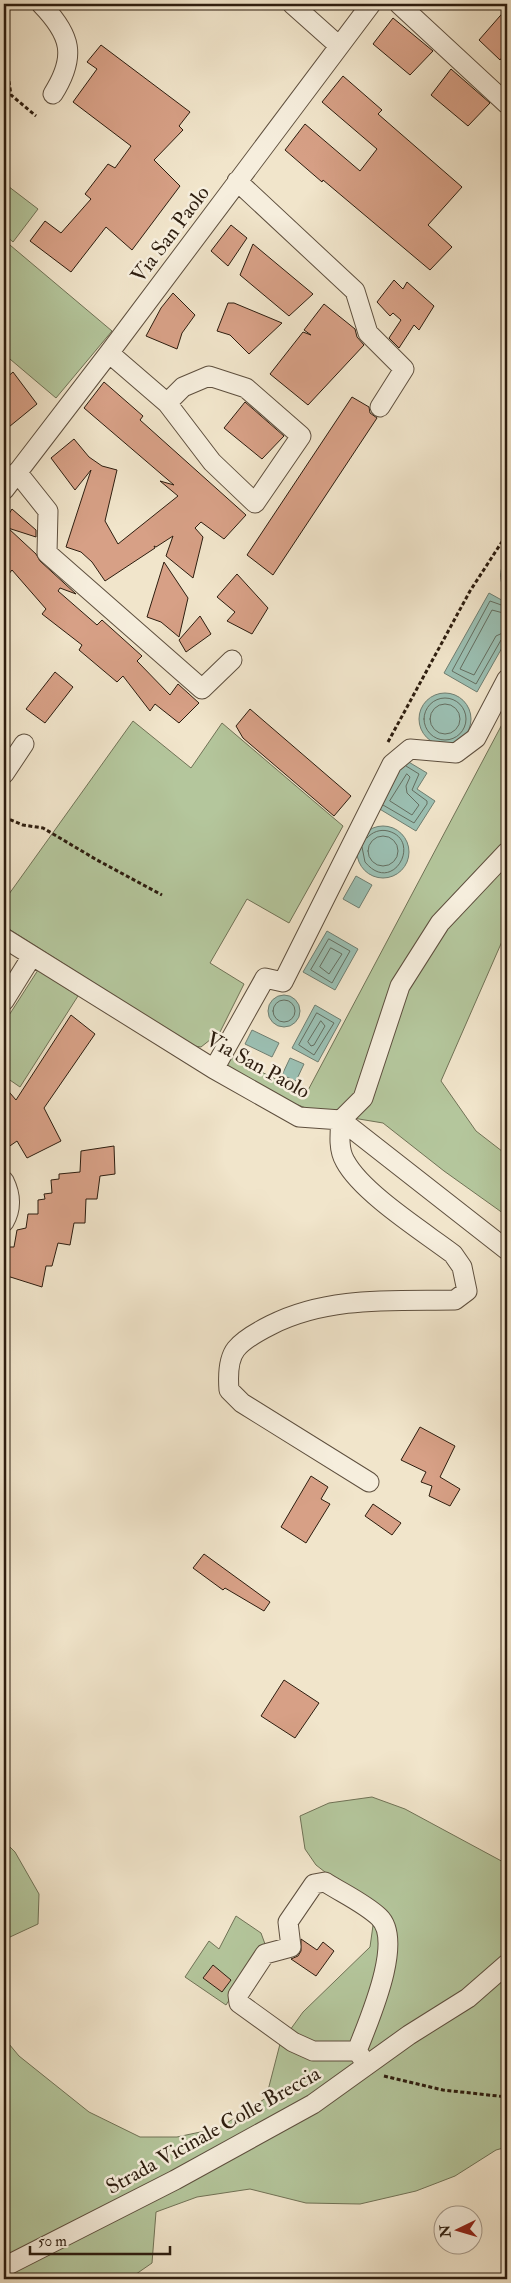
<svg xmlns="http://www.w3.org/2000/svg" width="511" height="2283" font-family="'IM FELL Double Pica',serif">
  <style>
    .green { fill: #b4c69c; stroke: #707256 }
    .water { fill: #9bbfb2; stroke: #6f7e71 }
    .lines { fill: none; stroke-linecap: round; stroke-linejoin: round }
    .shore { stroke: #646e60; stroke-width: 1 }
    .building { fill: #d7a086; stroke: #2d1d0f }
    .minor-casing { stroke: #5e4f3e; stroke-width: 21 }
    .path { stroke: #2d1d0f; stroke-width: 3; stroke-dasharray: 4 2.5; stroke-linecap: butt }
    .minor { stroke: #f6eedd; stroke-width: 19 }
    .labels { text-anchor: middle; stroke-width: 5; stroke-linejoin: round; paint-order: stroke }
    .street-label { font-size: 21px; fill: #2d1d0f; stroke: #f6eedd }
  </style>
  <rect width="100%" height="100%" fill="#f1e5cb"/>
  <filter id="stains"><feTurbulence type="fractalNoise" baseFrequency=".004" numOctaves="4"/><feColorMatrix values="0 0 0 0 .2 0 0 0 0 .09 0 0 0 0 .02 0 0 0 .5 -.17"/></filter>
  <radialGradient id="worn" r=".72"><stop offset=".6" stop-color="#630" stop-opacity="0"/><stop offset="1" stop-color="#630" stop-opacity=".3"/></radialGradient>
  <path class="green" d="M4 183 38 209 13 242 4 234Z
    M4 240 112 331 56 398 4 354Z
    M507 715V930L441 1081 476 1131 507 1155V1216L444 1171 383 1123 317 1112 276 1097 228 1071 227 1055 306 1094Z
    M133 721 191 768 222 723 343 826 289 923 247 899 210 963 244 984 220 1032 201 1047 194 1046 4 926V901Z
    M38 970 78 996 20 1087 4 1076V1023Z
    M372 1797 405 1809 507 1864V2147L496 2150 455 2176 416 2191 360 2204 306 2203 250 2189 197 2197 156 2212 152 2263 129 2279H13L4 2255V2038L19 2056 89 2112 140 2137H177L219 2128 266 2098 280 2044 303 2012 370 1947 375 1911 316 1865 305 1849 300 1816 329 1803Z
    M4 1841 15 1852 39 1894 38 1924 10 1937 4 1944Z
    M236 1916 261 1933 265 1944 226 2005 185 1977 209 1941 219 1949Z"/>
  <path class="water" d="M507 557V593C498 582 499 568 507 557Z
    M489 593 507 603V639L477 692 444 673Z
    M419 719a26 26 0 1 1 52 0a26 26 0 1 1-52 0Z
    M402 758 427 773 417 789 435 801 416 831 373 805Z
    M357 852a26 26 0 1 1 52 0a26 26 0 1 1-52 0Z
    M356 876 372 885 359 908 343 899Z
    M327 931 358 949 335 990 303 972Z
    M268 1011a16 16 0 1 1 32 0a16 16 0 1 1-32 0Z
    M315 1005 341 1020 318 1062 292 1048Z
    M252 1030 279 1043 272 1057 245 1044Z
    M290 1058 304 1064 296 1081 282 1075Z"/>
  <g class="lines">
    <path class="shore" d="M507 607 490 601 452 671 476 684 501 640 507 638
      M507 614 492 610 460 669 474 675 496 636 507 631
      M424 719a21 21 0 1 1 42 0a21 21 0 1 1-42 0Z
      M430 719a15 15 0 1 1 30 0a15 15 0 1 1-30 0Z
      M407 774 410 777 406 786 407 793 419 805 412 815 390 801Z
      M383 805 414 823 427 804V801L412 790 419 774 406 766
      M368 851a15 15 0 1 1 30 0a15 15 0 1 1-30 0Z
      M362 847 365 862C393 896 423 840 388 831 380 829 372 832 367 838
      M329 939 350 951 332 983 311 970Z
      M331 948 342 954 329 974 320 967Z
      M273 1011a11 11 0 1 1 22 0a11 11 0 1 1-22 0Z
      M317 1013 334 1023 314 1055 299 1045Z
      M321 1021 325 1026 314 1045 311 1046 308 1042Z"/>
  </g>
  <path class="building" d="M507 8V51L500 60 479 40Z
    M393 18 433 51 410 75 373 44Z
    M101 45 190 112 179 126 183 130 154 160 180 186 132 250 106 227 71 272 30 241 45 221 61 233 91 199 85 194 108 164 115 168 131 146 73 102 97 69 87 62Z
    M451 69 490 103 468 126 431 95Z
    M343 76 382 110 378 114 462 187 428 225 452 247 430 270 323 180 322 182 285 150 305 124 360 171 377 149 322 102Z
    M231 225 247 238 228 266 211 251Z
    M253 244 313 294 289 316 240 275Z
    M394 280 403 289 407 282 434 306 419 330 414 325 399 348 389 338 401 320 393 313 390 316 377 302Z
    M173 293 195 315 182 333 177 349 146 336 161 308Z
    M228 303H234L282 323 249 354 230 335 217 331Z
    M324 304 355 329 357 337 364 345 308 405 270 374 303 332 311 335 304 330Z
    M13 372 37 404 4 431V380Z
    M104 382 143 416 140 420 246 515 224 539 201 522 195 528 203 537 193 578 166 556 173 536 156 547 154 546 155 548 105 581 92 562 81 552 66 547 91 470 75 490 51 458 74 439 89 457 102 466 117 470 105 521 118 544 178 496 160 481 174 485 84 408Z
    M352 397 369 407 370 413 377 418 273 575 247 555Z
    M245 402 284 436 262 459 224 428Z
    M12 509 36 530V537L8 528 36 554 40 561 76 594 60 588 58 591 97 625 102 620 142 656 137 661 170 695 178 684 199 703 179 723 155 704 150 711 123 676 117 682 79 650 82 645 42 614 46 609 12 570 4 580V522Z
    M164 562 188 598 179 637 161 622 147 617Z
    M237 574 268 608 252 634 227 621 235 612 217 597Z
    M200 616 211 634 186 652 179 640Z
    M55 672 73 687 45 723 26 709Z
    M250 709 351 796 334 816 243 738 236 726Z
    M71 1015 95 1034 44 1108 61 1141 27 1158 17 1141 4 1150V1086L16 1100Z
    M114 1146 115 1174 100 1176 97 1199H86L85 1223H74L70 1245 58 1243 52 1266H46L42 1287 4 1275V1260L9 1247H14L17 1230 26 1228 28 1214H38V1200L45 1199 44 1194 52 1193 51 1180 59 1179V1174L80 1172 81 1151Z
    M420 1427 455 1446 440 1477 460 1489 450 1506 429 1496 432 1486 421 1482 426 1472 401 1460Z
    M311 1476 328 1487 321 1499 330 1504 306 1543 281 1527Z
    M373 1504 401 1523 392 1535 365 1516Z
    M204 1554 270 1602 264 1611 225 1588 223 1590 193 1568Z
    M284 1680 319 1703 295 1738 261 1716Z
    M301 1939 317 1950 323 1942 334 1951 316 1976 291 1959 298 1956 301 1951Z
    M213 1965 231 1980 222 1992 203 1978Z"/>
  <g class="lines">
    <g class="minor-casing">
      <path id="minor" d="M41 4C71 35 77 56 53 94
        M292 4 338 45
        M399 4 507 104
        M237 181 355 291 368 333 404 369 380 407
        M109 353 167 403 212 462 255 503 301 436 246 388 209 376 183 387 167 403
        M17 472 48 511 47 553 202 689 232 660
        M4 490 109 353 371 4
        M4 774 24 744
        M4 938 214 1069 299 1117 341 1120 507 1250
        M4 1001 32 956
        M214 1069 265 978 283 982 392 764 410 749 456 753 476 738 507 679
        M4 1181C11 1195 12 1208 4 1222
        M369 1482 242 1403 229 1390C228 1377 228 1359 236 1349 244 1339 259 1331 271 1325 328 1296 393 1301 455 1300L467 1291 462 1267 453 1254C424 1232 362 1193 345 1161 338 1149 340 1133 341 1120L363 1098 400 986 440 923 507 852
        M357 2051C367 2024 405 1941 379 1917 364 1903 342 1893 325 1882L314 1884 288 1922 291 1947 265 1954 238 1995 239 2003 293 2042 313 2051H357L367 2065
        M4 2267 175 2180 313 2104 409 2035 468 1998 507 1964"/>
    </g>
    <path class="path" d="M4 49 11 95 36 116
      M388 742 470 591 507 534
      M4 817 23 825 43 828 97 860 162 895
      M384 2076 443 2090 507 2097"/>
    <use href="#minor" class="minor"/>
  </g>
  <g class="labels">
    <g class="street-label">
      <text transform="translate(170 234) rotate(-53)" y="7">Via San Paolo</text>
      <text transform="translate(258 1065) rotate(29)" y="7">Via San Paolo</text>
      <text transform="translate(213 2130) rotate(-29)" y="7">Strada Vicinale Colle Breccia</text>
    </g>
  </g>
  <rect width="511" height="2283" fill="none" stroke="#f1e5cb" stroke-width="20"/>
  <rect x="5" y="5" width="501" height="2273" fill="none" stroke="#2d1d0f" stroke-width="2.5"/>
  <rect x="10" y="10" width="491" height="2263" fill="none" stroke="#2d1d0f"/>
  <g transform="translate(458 2230) rotate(265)"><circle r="24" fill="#f6eedd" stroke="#a69a8b"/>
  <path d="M0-4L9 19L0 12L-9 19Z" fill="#8f2418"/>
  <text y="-8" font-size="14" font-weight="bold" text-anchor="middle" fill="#2d1d0f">N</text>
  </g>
  <path d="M30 2246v8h140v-8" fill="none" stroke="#2d1d0f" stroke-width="2.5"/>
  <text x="38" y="2246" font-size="15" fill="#2d1d0f" stroke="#f6eedd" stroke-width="4" paint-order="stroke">50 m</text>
  <rect width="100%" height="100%" filter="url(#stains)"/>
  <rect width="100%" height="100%" fill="url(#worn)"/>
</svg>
